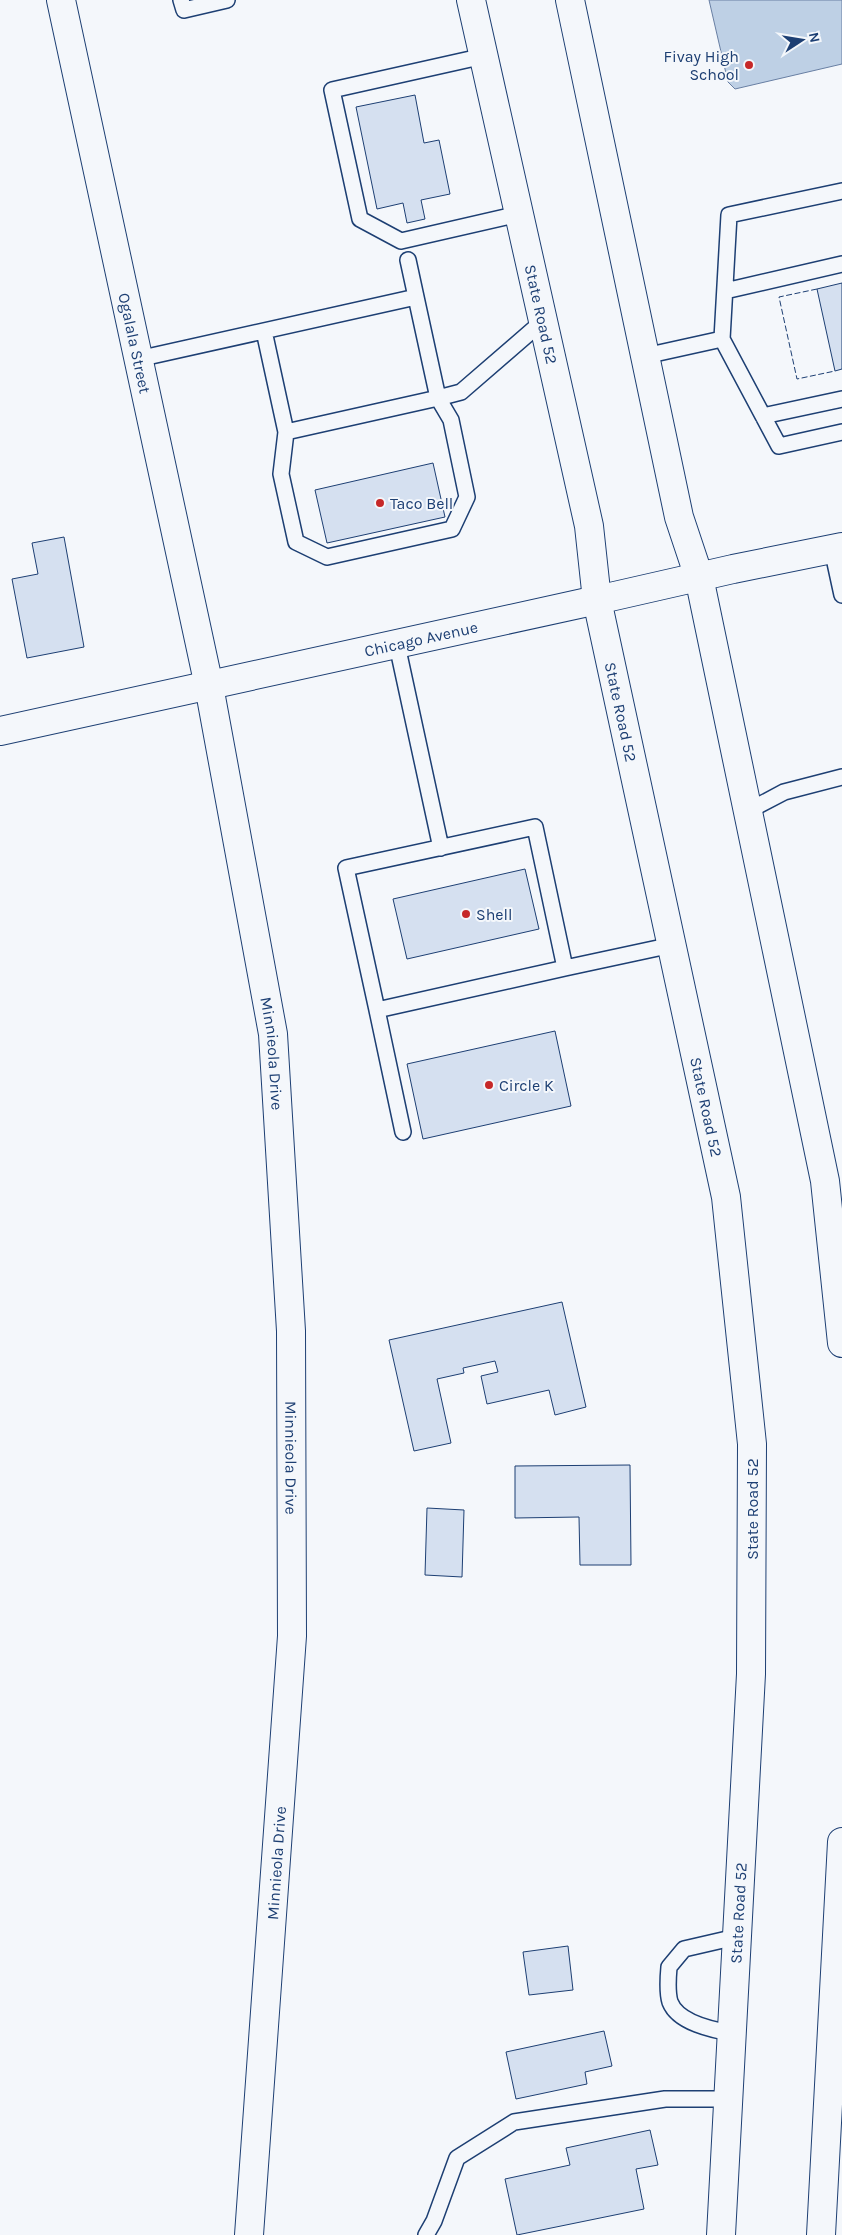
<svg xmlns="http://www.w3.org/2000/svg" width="842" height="2235" font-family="Karla,sans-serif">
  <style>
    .water { fill: #bed0e5; stroke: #687fa3 }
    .building { fill: #d5e0f0; stroke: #1d3f73 }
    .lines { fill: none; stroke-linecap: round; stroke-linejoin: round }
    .service-casing { stroke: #1d3f73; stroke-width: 18 }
    .minor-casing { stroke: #1d3f73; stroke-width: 30 }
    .tertiary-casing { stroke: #1d3f73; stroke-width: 30 }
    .primary-casing { stroke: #1d3f73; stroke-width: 30 }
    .service { stroke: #f4f7fb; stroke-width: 15 }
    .minor { stroke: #f4f7fb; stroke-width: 28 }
    .tertiary { stroke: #f4f7fb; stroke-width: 28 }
    .primary { stroke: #f4f7fb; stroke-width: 28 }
    .fence { stroke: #1d3f73; stroke-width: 1; stroke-dasharray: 6 2.5; stroke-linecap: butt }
    .poi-dot { fill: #c62828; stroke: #f4f7fb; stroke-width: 2 }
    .labels { text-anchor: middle; stroke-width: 4; stroke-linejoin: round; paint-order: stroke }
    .poi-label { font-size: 16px; fill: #1d3f73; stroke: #f4f7fb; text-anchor: start }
    .street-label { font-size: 16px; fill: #1d3f73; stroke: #f4f7fb }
  </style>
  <rect width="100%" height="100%" fill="#f4f7fb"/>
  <path class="water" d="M709 0H842V64L735 89 728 82Z"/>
  <path class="building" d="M415 95 424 143 439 140 450 194 421 200 425 219 407 223 403 203 377 209 356 107Z
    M842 283V369L835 371 817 289Z
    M433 463 445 517 327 543 315 490Z
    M64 537 84 647 27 658 12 579 38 574 32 543Z
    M525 869 539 929 407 959 393 899Z
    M555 1031 571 1106 423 1139 407 1064Z
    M562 1302 586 1407 555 1415 549 1390 487 1404 481 1376 498 1372 495 1361 463 1368 464 1373 437 1379 451 1443 414 1451 389 1340Z
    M630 1465 631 1565H580L579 1517 515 1518V1466Z
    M427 1508 464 1510 462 1577 425 1575Z
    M568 1946 573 1990 529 1995 523 1952Z
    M604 2031 612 2066 585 2072 587 2084 516 2099 506 2052Z
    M650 2130 658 2165 636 2169 644 2209 517 2235 505 2179 570 2165 566 2148Z"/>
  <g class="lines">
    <g class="service-casing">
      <path id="service" d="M181 0 184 10 227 0
        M484 56 332 90 360 219 401 241 519 214
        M842 191 729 215 722 339 779 446 842 432
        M408 260 416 297
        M725 291 842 264
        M645 356 722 339
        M138 359 416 297 438 398 286 432 264 331
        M763 416 842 399
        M286 432 281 474 296 542 327 557 452 529 467 497 451 420 438 398 461 392 543 321
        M832 549 842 595
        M397 645 441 848
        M748 811 784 792 842 777
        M535 827 565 968 377 1010 346 868Z
        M565 968 672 945
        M377 1010 403 1132
        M731 2033C713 2030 678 2023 670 2002 667 1992 668 1978 669 1967L684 1949 736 1937
        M426 2235 434 2221 457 2158 514 2122 665 2099H727"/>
    </g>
    <g class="minor-casing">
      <g id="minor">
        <path id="s1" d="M61 0 209 686 273 1034 291 1331 292 1636 249 2235"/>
        <path d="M597 600 733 569 842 547"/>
      </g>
    </g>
    <g class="tertiary-casing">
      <g id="tertiary">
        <path id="s2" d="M0 731 597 600"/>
      </g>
    </g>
    <g class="primary-casing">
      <g id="primary">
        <path id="s3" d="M471 0 589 526 597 600 726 1197 752 1444 751 1674 721 2235"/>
        <path d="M570 0 679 517 699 577 825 1181 842 1343"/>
        <path d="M821 2235 842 1842"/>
      </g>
    </g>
    <use href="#service" class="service"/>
    <use href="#minor" class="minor"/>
    <use href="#tertiary" class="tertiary"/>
    <use href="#primary" class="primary"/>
    <path class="fence" d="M817 289 779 297 797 379 835 371"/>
  </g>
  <g class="poi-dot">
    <circle cx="749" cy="65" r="5"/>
    <circle cx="380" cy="503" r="5"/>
    <circle cx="466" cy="914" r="5"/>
    <circle cx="489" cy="1085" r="5"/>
  </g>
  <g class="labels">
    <g class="poi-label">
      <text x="739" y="62" text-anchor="end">Fivay High<tspan x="739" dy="18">School</tspan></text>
      <text x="390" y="509">Taco Bell</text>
      <text x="476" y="920">Shell</text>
      <text x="499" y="1091">Circle K</text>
    </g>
    <g class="street-label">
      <text dy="6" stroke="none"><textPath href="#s3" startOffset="322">State Road 52</textPath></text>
      <text dy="6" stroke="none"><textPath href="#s1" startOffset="351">Ogalala Street</textPath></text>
      <text dy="6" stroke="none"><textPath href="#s2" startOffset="431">Chicago Avenue</textPath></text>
      <text dy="6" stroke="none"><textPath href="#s3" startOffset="728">State Road 52</textPath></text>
      <text dy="6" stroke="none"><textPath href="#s1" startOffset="1075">Minnieola Drive</textPath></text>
      <text dy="6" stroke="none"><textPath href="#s3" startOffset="1132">State Road 52</textPath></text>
      <text dy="6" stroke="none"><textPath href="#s1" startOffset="1480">Minnieola Drive</textPath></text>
      <text transform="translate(752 1509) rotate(-90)" y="6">State Road 52</text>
      <text transform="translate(276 1863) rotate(-86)" y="6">Minnieola Drive</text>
      <text transform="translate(738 1913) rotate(-87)" y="6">State Road 52</text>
    </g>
  </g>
  <g transform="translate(802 40) rotate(78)" stroke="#f4f7fb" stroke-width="4" paint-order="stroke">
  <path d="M0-4L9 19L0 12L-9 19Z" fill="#1d3f73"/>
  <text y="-8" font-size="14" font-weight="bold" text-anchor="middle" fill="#1d3f73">N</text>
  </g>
</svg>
